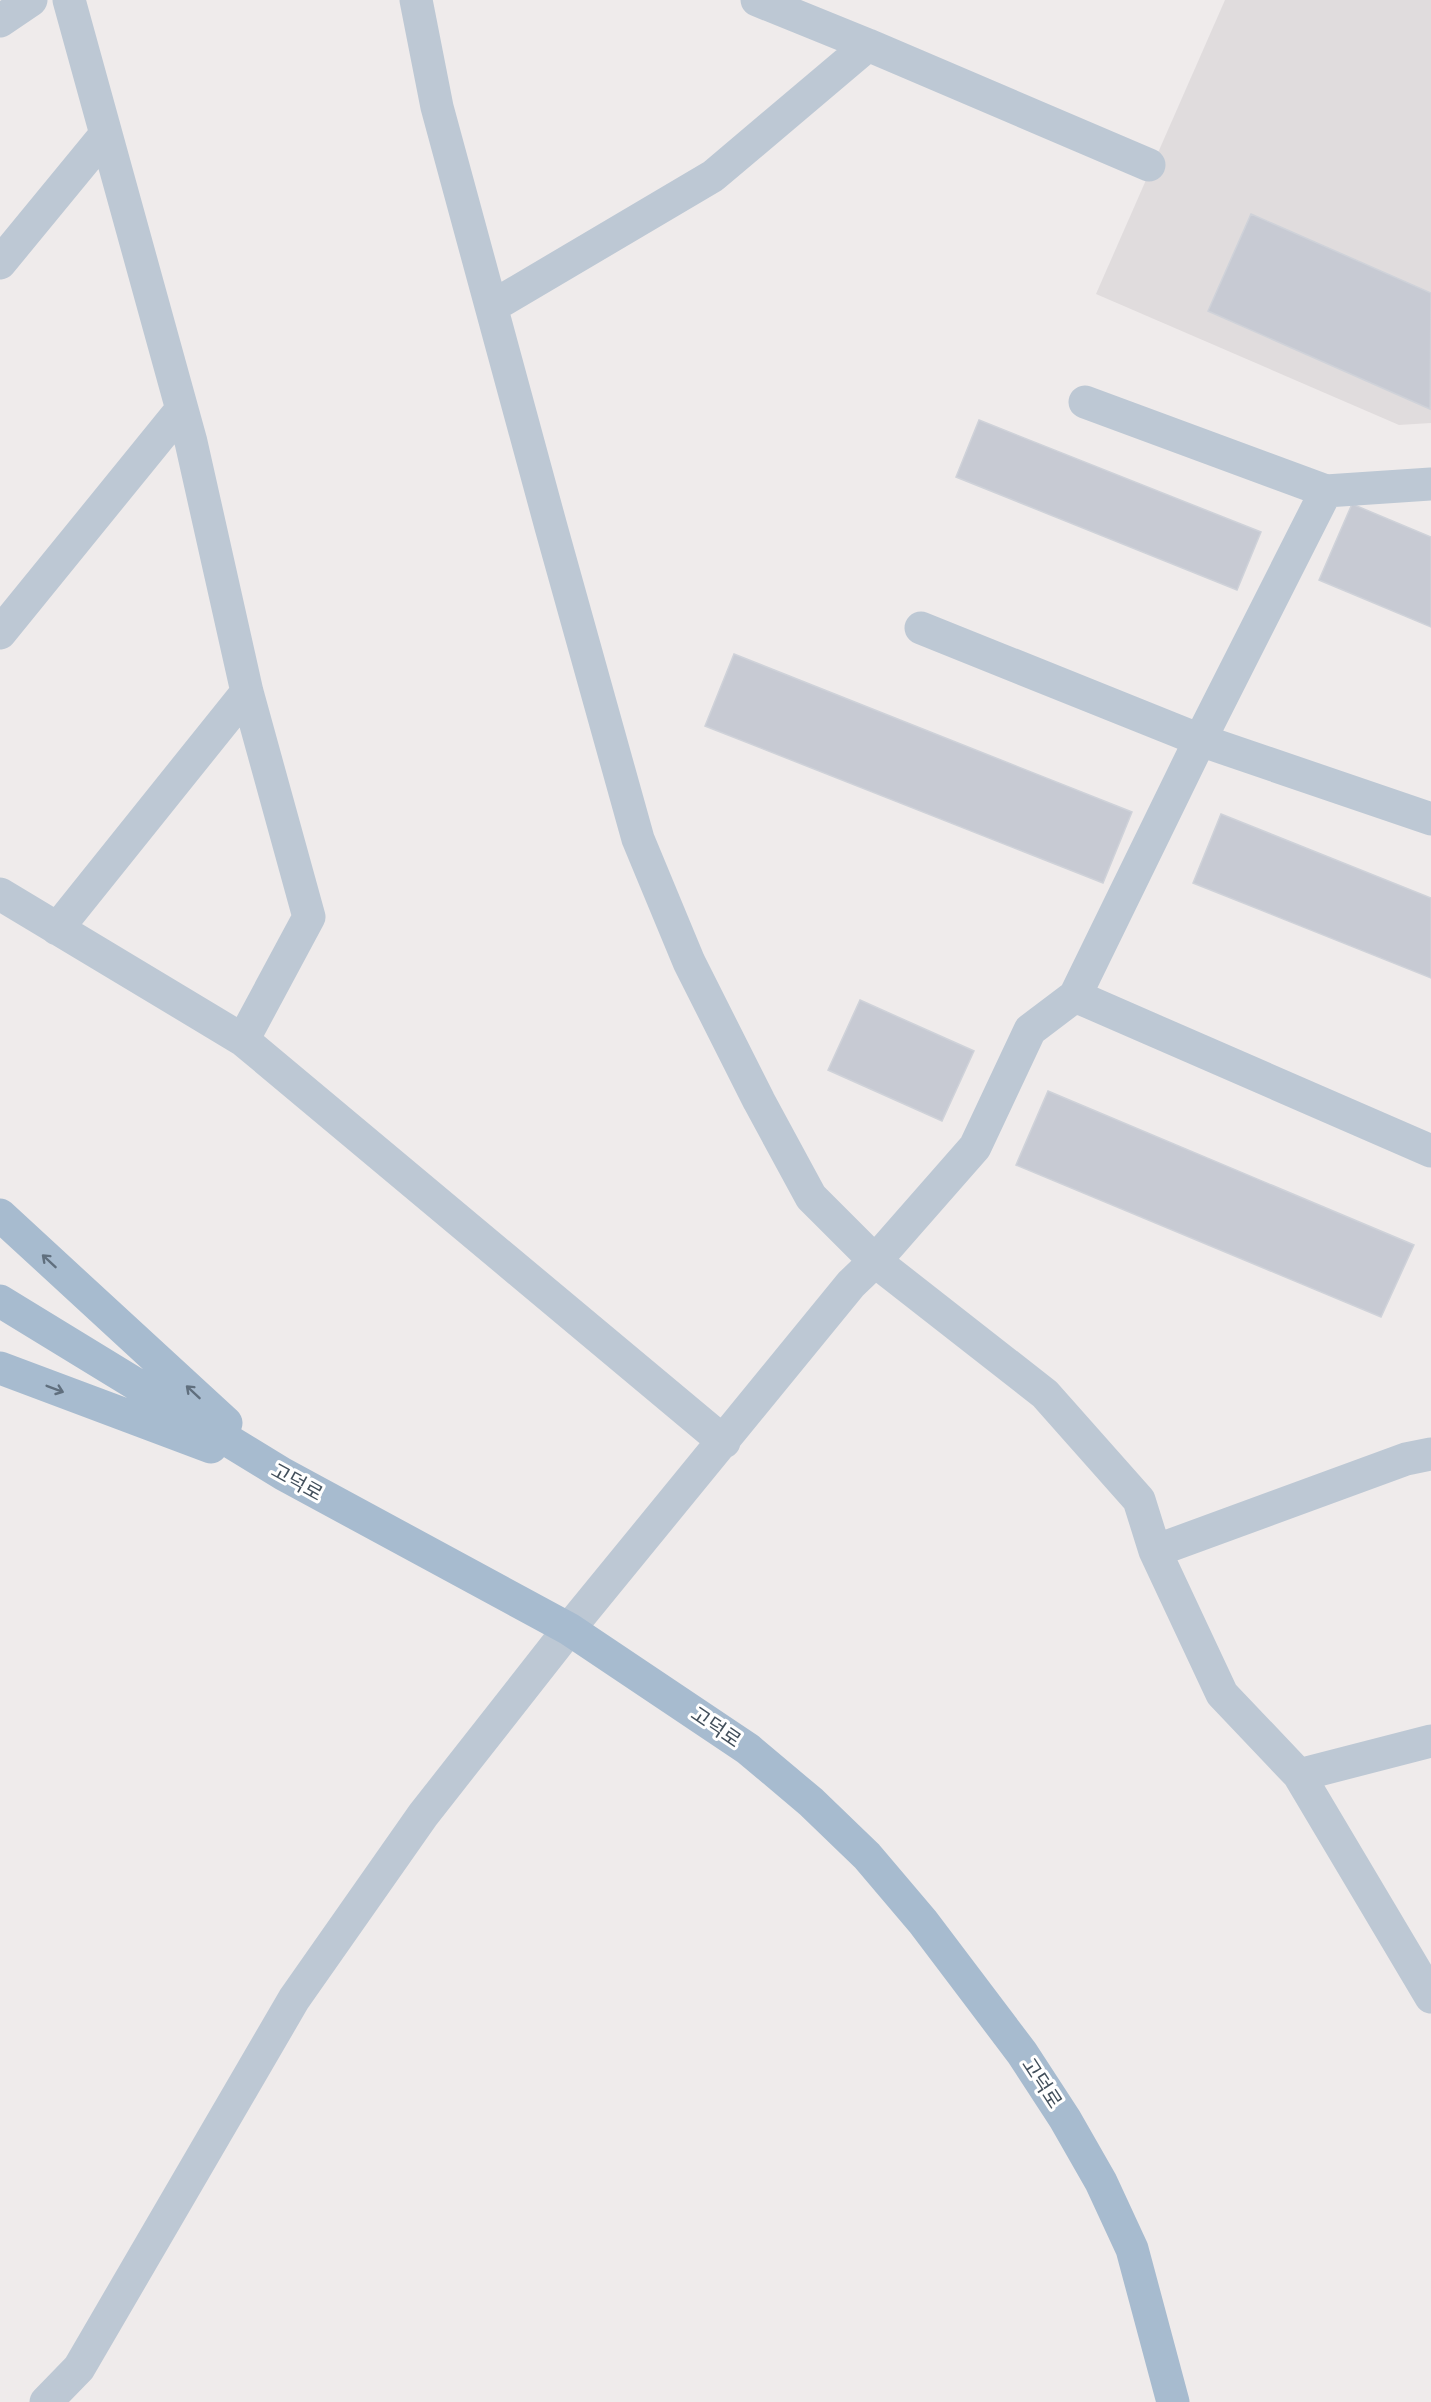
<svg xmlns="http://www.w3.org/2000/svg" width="1431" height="2402" font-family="'Space Grotesk','Noto Sans KR',sans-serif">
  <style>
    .education { fill: #e0dcdd }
    .building { fill: #c7cad3; stroke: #cfd2d9; stroke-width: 1.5 }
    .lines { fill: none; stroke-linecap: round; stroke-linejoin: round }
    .minor { stroke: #bdc8d4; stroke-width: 33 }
    .major { stroke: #a7bbcf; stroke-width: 33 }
    .oneway { stroke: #606f7e }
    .labels { text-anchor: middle; stroke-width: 6; stroke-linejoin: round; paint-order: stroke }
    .street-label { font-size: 20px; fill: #424f5b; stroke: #fff }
  </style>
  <rect width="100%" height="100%" fill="#efebeb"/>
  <path class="education" d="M1225 0H1431V423L1399 425 1096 294Z"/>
  <path class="building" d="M1251 214 1431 293 1430 409 1208 311Z
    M979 420 1261 532 1237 590 956 477Z
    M1352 504 1431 537V627L1319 580Z
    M734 654 1132 812 1103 883 705 726Z
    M1221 814 1431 898V978L1193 883Z
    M860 1000 974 1051 942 1121 828 1070Z
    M1048 1091 1414 1245 1381 1317 1016 1165Z"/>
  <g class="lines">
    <path class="minor" d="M69 0 191 442 247 692 309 917 243 1040
      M757 0 868 45
      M0 21 31 0
      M0 263 106 134
      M493 306 713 176 868 45 1149 165
      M1085 402 1326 491
      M921 628 1200 740 1326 491 1431 484
      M0 633 182 409
      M0 894 243 1040 724 1442
      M57 929 247 692
      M1075 996 1200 740 1431 819
      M1431 1151 1075 996 1030 1030 975 1147 875 1261 1045 1394 1139 1500 1155 1551 1222 1694 1299 1775 1431 1997
      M1155 1551 1406 1459 1431 1454
      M1299 1775 1431 1741
      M46 2402 79 2368 294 1999 423 1815 569 1629 851 1284 875 1261 811 1197 759 1101 689 962 638 839 551 527 437 107 416 0"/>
    <path class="major" d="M0 1215 226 1423
      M0 1301 283 1474 569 1629 748 1749 811 1802 867 1856 923 1922 1022 2053 1065 2119 1101 2182 1132 2249 1173 2402
      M0 1368 211 1447"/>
  </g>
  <defs><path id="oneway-shaft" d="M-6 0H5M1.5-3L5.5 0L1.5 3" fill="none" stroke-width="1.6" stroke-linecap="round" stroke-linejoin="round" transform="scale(1.5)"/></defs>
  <g class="oneway">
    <use href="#oneway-shaft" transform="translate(49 1261) rotate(-137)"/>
    <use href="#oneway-shaft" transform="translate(55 1389) rotate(21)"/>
    <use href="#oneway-shaft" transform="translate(193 1392) rotate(-137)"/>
  </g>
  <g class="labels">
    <g class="street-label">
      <text transform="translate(297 1482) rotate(29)" y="7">고덕로</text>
      <text transform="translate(716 1727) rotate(34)" y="7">고덕로</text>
      <text transform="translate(1042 2083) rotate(57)" y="7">고덕로</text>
    </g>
  </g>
</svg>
